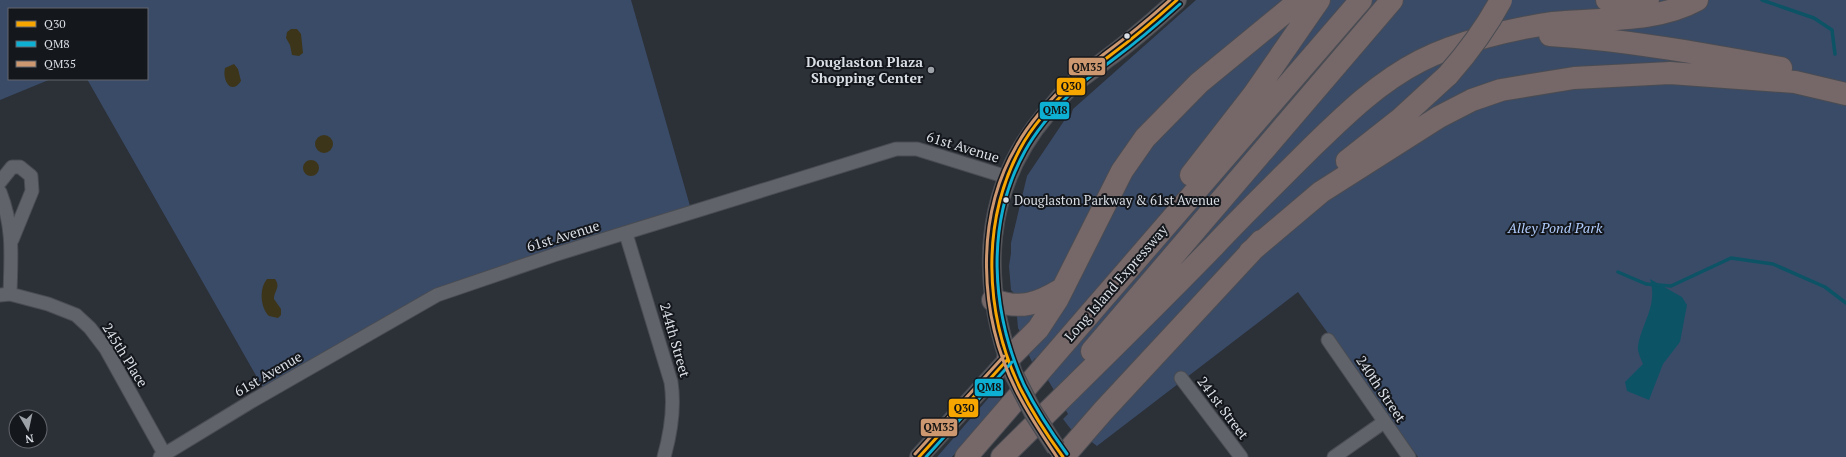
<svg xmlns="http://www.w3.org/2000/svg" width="1846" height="457" font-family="'PT Serif',serif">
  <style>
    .green { fill: #3a4b68 }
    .sand { fill: #3c351a }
    .water { fill: #0d5366 }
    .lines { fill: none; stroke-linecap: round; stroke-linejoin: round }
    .stream { stroke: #0d5366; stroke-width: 3.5 }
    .street-casing { stroke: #494c52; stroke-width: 15 }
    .secondary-casing { stroke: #494c52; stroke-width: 20 }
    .highway-casing { stroke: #494c52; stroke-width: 24 }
    .street { stroke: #606369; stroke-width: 13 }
    .secondary { stroke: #5f5d61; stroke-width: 18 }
    .highway { stroke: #766768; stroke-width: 22 }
    .secondary-bridge-casing { stroke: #494c52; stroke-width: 20; stroke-linecap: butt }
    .highway-bridge-casing { stroke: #494c52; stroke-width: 24; stroke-linecap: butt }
    .secondary-bridge { stroke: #5f5d61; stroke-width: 18 }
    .highway-bridge { stroke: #766768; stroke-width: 22 }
    .bus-1-casing { stroke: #14171c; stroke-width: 6 }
    .bus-2-casing { stroke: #14171c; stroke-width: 6 }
    .bus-3-casing { stroke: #14171c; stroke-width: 6 }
    .bus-1 { stroke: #f7a600; stroke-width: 3 }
    .bus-2 { stroke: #0dafd3; stroke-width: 3 }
    .bus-3 { stroke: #cd976f; stroke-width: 3 }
    .bus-dot { fill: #dadfe6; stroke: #14171c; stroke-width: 1.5 }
    .poi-dot { fill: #9da2a9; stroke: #14171c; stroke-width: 1.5 }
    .labels { text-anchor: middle; stroke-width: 4; stroke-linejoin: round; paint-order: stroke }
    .bus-label { font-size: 13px; fill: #dadfe6; stroke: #14171c; text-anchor: start }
    .poi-label { font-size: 14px; font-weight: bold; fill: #dadfe6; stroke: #14171c; text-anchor: end }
    .street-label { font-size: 14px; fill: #dadfe6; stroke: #14171c }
    .park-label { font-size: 14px; font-style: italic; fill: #b1cdfd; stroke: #14171c }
    .line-badge { stroke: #14171c; stroke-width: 1.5 }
    .pale-badge-label { font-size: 11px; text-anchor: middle; font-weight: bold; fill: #111 }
  </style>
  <rect width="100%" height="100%" fill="#2c3037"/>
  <path class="green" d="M0 0H631L692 213 425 295 266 393 87 79H147V9H9V79H51L0 100Z
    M1196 0H1846V457H1418L1298 292 1097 446 1079 432H1073L1063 419 1068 414 1035 358 1032 362 1028 353 1030 350 1018 328 1015 294 1011 290 1009 266 1011 253V243L1027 176 1066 118 1071 115 1073 109Z
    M996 392 1001 399 952 457H937L992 394Z"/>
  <path class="sand" d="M291 29H297L301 34 303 53 299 56 292 55 290 45 286 38 287 32Z
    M234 64 238 69 241 81C231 96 222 80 225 68Z
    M315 144a9 9 0 1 1 18 0a9 9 0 1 1-18 0Z
    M303 168a8 8 0 1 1 16 0a8 8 0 1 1-16 0Z
    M267 279H275C281 287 274 291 274 299L281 309V315L278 318 269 316C260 307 259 288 267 279Z"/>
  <path class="water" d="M1650 279 1682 297 1687 305 1680 342 1663 364 1649 400 1627 391 1625 382 1643 364C1641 359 1637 351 1638 346 1642 322 1658 306 1650 279Z"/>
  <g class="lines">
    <path class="stream" d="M1762 0 1814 18 1832 30 1835 54
      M1618 272 1646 284 1671 286 1731 258 1773 264 1825 287 1846 303"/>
    <g class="street-casing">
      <path id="street" d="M0 182 12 167H20L31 176 32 191 12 240
        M0 192C14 228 11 256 10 294
        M626 234 671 382C675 408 671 432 664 457
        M0 295 10 294 48 304 76 315 90 328 106 349 166 457
        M1328 340 1409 457
        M1181 378 1241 457
        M160 457 252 401 437 295 557 254 896 149H917L1007 177
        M1334 457 1384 422"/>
    </g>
    <g class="secondary-casing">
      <path id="secondary" d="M1012 370C980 280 982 189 1047 113 1055 104 1062 94 1071 86 1082 77 1094 69 1105 60 1130 42 1154 21 1177 0
        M919 457 1008 359"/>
    </g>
    <g class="highway-casing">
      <path id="highway" d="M1607 0 1622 2 1648 0
        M1550 35C1628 40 1704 54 1781 68
        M1347 161 1399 120 1448 75
        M1191 175 1254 94 1319 0
        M1250 252 1321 192 1439 117 1472 100 1501 90 1574 78 1670 73 1795 82 1846 94
        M993 300C1021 310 1037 304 1062 289
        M1092 351 1392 0
        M1008 359 1038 329 1057 300 1122 171 1145 138 1199 83 1300 0
        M966 457 1361 0
        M1002 457C1073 387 1145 317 1214 246 1245 213 1277 182 1309 150 1343 117 1377 83 1420 61 1457 42 1511 29 1553 23 1598 18 1656 23 1697 0
        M1063 457 1104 410 1261 241"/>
    </g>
    <use href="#street" class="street"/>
    <use href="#secondary" class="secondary"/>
    <use href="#highway" class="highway"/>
    <g class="secondary-bridge-casing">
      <path id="secondary-bridge" d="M1013 373 1033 412 1056 448"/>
    </g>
    <g class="highway-bridge-casing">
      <path id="highway-bridge" d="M1448 75C1469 51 1486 28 1501 0"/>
    </g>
    <use href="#secondary-bridge" class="secondary-bridge"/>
    <use href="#highway-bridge" class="highway-bridge"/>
    <g class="bus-1-casing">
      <path id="bus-1" d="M919 457 1008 359
        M1063 457C1047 435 1032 412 1020 388 984 313 981 222 1020 149 1032 126 1051 106 1069 88 1082 75 1098 65 1112 54 1135 37 1156 19 1177 0"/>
    </g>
    <g class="bus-2-casing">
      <path id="bus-2" d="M1067 454C1051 432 1036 409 1024 385 991 311 985 223 1025 151 1037 129 1055 109 1072 92 1085 79 1101 69 1115 58 1138 41 1159 23 1180 4
        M926 457 1012 362"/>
    </g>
    <g class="bus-3-casing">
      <path id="bus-3" d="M915 454 1004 356
        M1057 457C1042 435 1028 414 1016 390 979 316 974 218 1017 145 1029 123 1047 104 1064 86 1076 74 1091 65 1104 54 1127 37 1149 19 1170 0"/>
    </g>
    <use href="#bus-1" class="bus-1"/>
    <use href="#bus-2" class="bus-2"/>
    <use href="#bus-3" class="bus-3"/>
  </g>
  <g class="bus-dot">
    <circle cx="1127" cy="36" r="3.5"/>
    <circle cx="1006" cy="200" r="3.5"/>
  </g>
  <circle class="poi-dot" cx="931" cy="70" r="4"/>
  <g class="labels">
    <g class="bus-label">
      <text x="1014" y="205">Douglaston Parkway &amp; 61st Avenue</text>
    </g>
    <g class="poi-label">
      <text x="923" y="67">Douglaston Plaza<tspan x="923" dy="16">Shopping Center</tspan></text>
    </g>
    <g class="street-label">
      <text transform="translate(963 147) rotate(17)" y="5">61st Avenue</text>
      <text transform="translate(563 236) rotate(-17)" y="5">61st Avenue</text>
      <text transform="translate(1116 283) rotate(-49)" y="5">Long Island Expressway</text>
      <text transform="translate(675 340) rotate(74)" y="5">244th Street</text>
      <text transform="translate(125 355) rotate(58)" y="5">245th Place</text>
      <text transform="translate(268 374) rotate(-30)" y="5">61st Avenue</text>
      <text transform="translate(1381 389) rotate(56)" y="5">240th Street</text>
      <text transform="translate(1223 408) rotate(53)" y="5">241st Street</text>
    </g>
    <g class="park-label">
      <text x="1555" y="233">Alley Pond Park</text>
    </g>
  </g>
  <g class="line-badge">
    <rect x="1068" y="57" width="38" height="19" rx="4" fill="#cd976f"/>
    <rect x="1056" y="77" width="30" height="19" rx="4" fill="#f7a600"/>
    <rect x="1039" y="101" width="31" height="19" rx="4" fill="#0dafd3"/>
    <rect x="974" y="378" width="30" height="19" rx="4" fill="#0dafd3"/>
    <rect x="948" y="398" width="31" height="20" rx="4" fill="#f7a600"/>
    <rect x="920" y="418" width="38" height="19" rx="4" fill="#cd976f"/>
  </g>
  <g class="pale-badge-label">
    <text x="1087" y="71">QM35</text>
    <text x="1071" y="90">Q30</text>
    <text x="1055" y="114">QM8</text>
    <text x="989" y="391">QM8</text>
    <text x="964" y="412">Q30</text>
    <text x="939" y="431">QM35</text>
  </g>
  <rect x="8" y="8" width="140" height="72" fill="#14171c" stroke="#63676d"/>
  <rect x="16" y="21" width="20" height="6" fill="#f7a600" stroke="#63676d"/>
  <text x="44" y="28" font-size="12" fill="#dadfe6">Q30</text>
  <rect x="16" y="41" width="20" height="6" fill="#0dafd3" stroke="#63676d"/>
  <text x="44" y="48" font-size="12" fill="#dadfe6">QM8</text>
  <rect x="16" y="61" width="20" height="6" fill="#cd976f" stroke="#63676d"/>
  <text x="44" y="68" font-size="12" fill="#dadfe6">QM35</text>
  <g transform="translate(28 429) rotate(171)"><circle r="19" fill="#14171c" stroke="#63676d"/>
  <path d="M0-3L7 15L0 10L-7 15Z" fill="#9da2a9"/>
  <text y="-6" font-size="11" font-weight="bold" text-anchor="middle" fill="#dadfe6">N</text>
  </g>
</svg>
